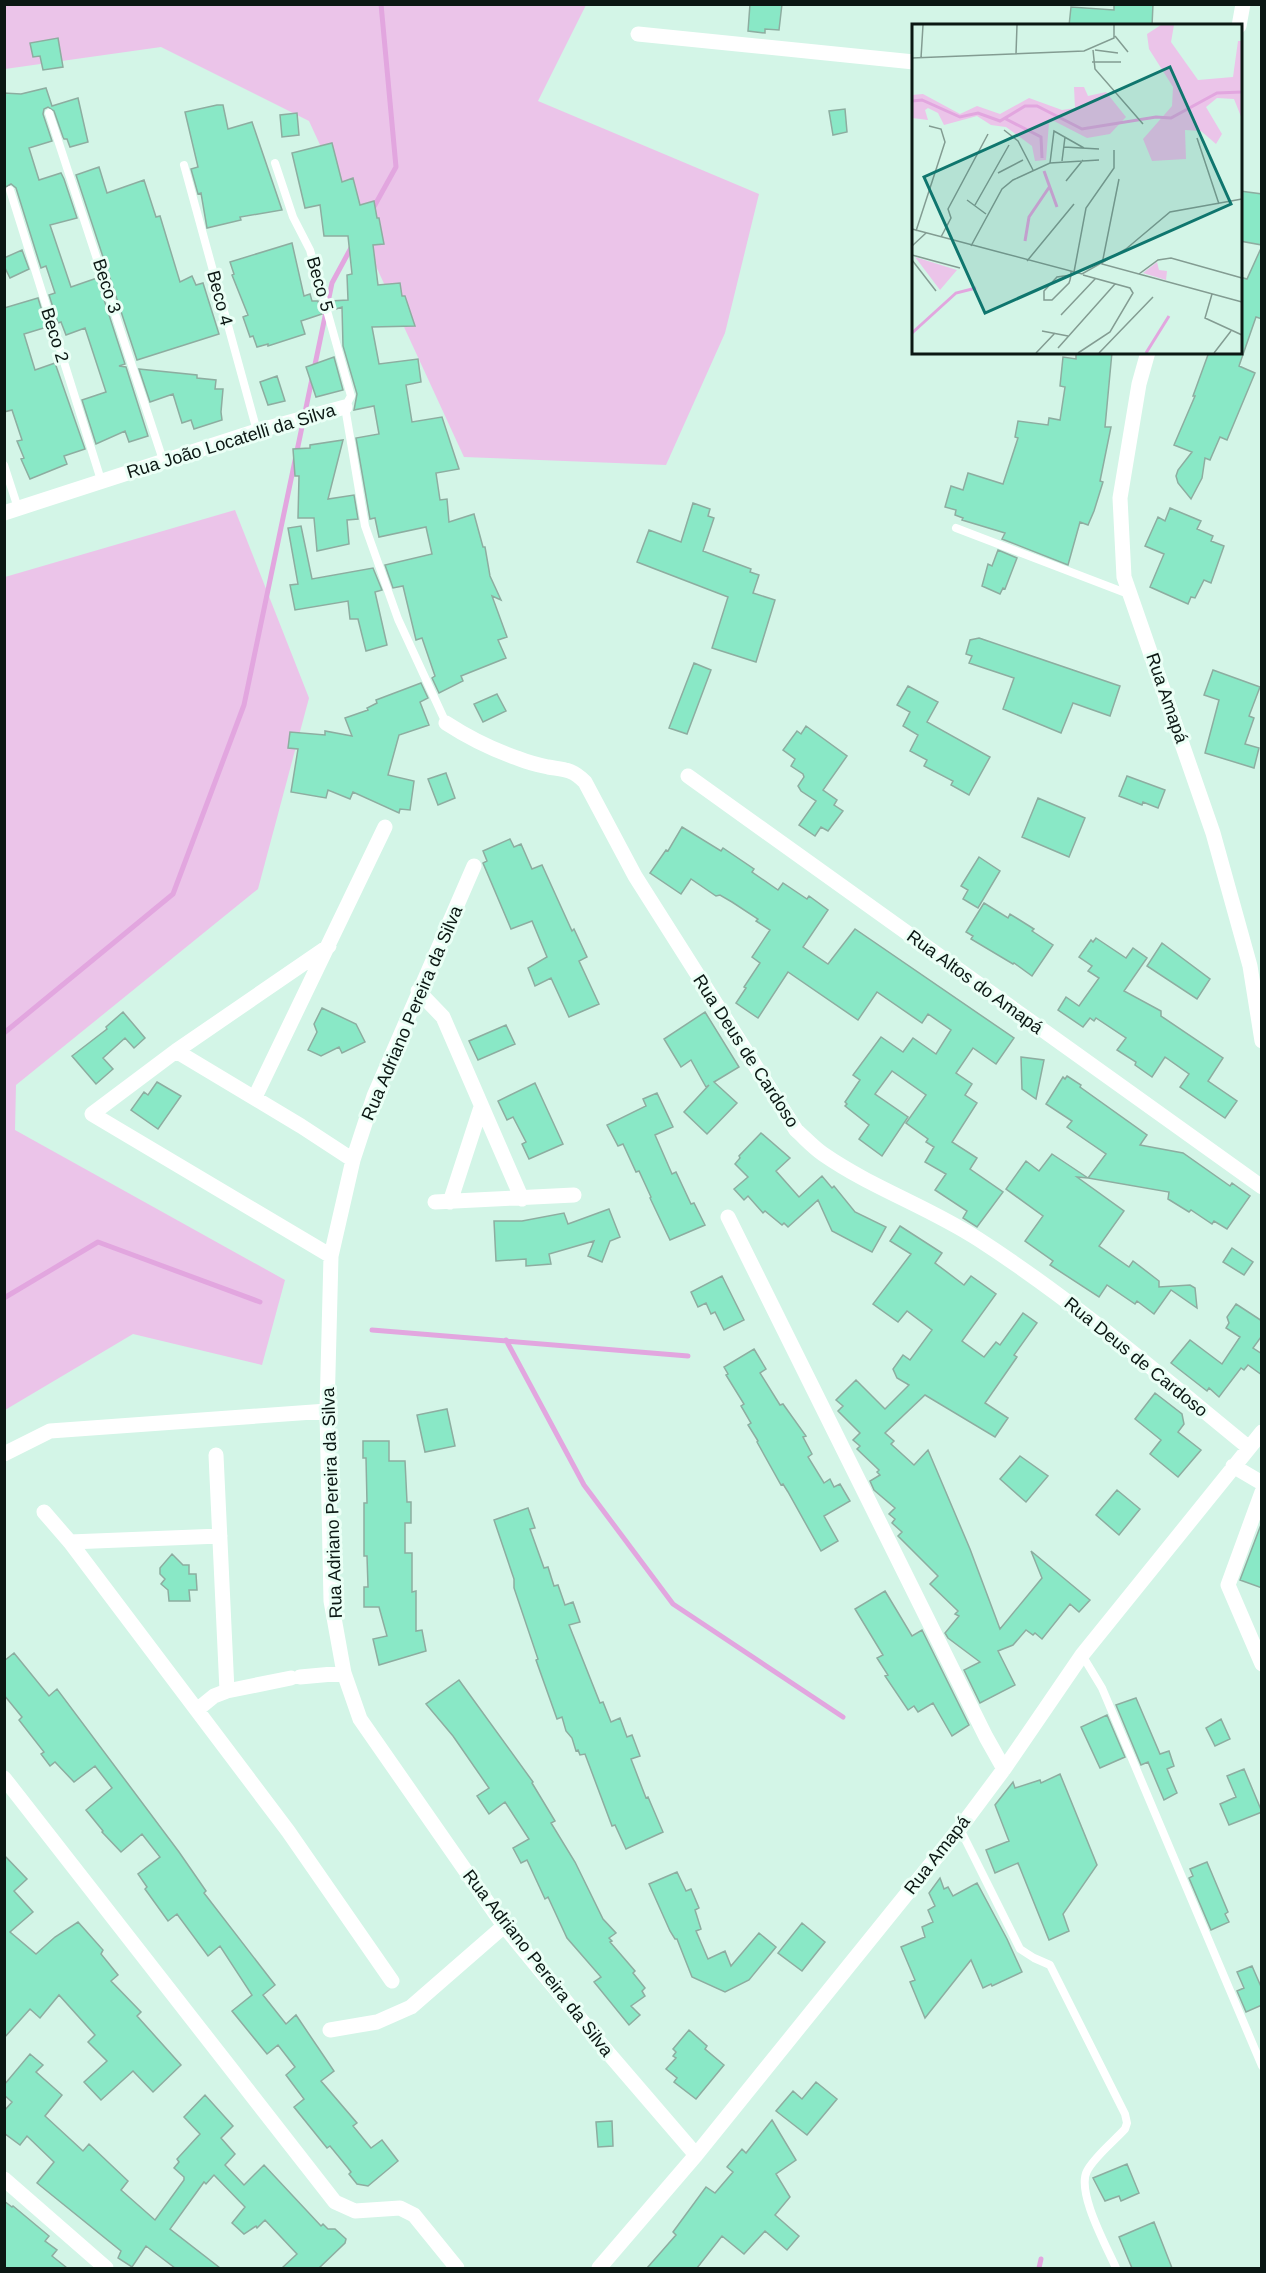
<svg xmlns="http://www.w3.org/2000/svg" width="1266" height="2273" font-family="Helvetica,sans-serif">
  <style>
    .green { fill: #ebc4e9 }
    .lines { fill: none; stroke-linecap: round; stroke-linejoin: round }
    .stream { stroke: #e2a6df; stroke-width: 5 }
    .building { fill: #89e8c6; stroke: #8dada0; stroke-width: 1.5 }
    .service { stroke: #fff; stroke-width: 8 }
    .minor { stroke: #fff; stroke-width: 15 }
    .labels { text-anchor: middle; stroke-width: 6; stroke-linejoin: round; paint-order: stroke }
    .street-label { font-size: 18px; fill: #0b1713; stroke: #ebfff6 }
    .inset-river { fill: none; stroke: #e2a6df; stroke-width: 3 }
    .inset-road { fill: none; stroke: #839c92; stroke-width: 1.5 }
    .view { fill: #0f766e; fill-opacity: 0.15; stroke: #0f766e; stroke-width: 3 }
    .inset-edge { fill: none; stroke: #0b1713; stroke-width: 3 }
  </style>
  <rect width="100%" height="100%" fill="#d3f5e7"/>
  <path class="green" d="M4 5H586L538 101 759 194 725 333 666 465 464 457 309 121 161 47 5 69Z
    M235 510 309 698 258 889 16 1085 15 1130 285 1280 262 1365 133 1334 5 1410V577Z"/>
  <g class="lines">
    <path class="stream" d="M371 212 396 167 381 4
      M4 1033 173 894 244 705 332 283 352 246
      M4 1298 98 1242 260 1302
      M372 1330 688 1356
      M506 1340 584 1485 673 1604 843 1717
      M1039 2268 1041 2259"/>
  </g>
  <path class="building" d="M750 4H782L779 30 765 29V33L748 31Z
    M1114 4H1153L1152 26H1069L1071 7 1114 10Z
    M58 38 63 67 43 70 40 56 33 57 30 43Z
    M46 88 52 106 78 98 88 142 70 147 67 139H64L63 137 54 111 48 107 44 109 43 114 52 141 29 148 39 180 61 173 64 179 77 218 50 225 71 287 97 278 125 364 119 366 126 367 148 436 129 442 125 431 96 444 82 400 106 392 85 328 66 335 61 322 58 323 49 295 55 293 46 266 41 268 16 188 11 184 4 188V93L21 94Z
    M217 105H223L228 129 252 122 282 210 240 217 241 220 207 228 201 193 198 194 191 169 198 167 185 112Z
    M845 109 847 132 833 135 829 111Z
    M297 113 299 135 282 137 280 115Z
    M332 143 342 182 353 178 360 205 374 201 377 218H379L384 244 373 245 378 285 400 283 402 296H405L415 326 372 327 379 364 418 359 421 382 406 385 412 422 442 417 459 469 436 473 440 500 447 499 449 522 474 514 483 547H485L490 576 501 600 492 596 507 637 498 640 506 658 461 676 463 681 439 693 432 678 435 676 422 638 416 640 403 586 393 588 385 565 432 554 426 527 379 537 375 518 370 519 356 438 379 434 374 406 354 410 357 394 343 346 342 307 333 310 330 301 348 300 347 275 352 274 348 236H324L320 205 305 208 292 153Z
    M99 167 107 193 144 180 156 217 160 216 180 282 192 276 196 285 203 283 219 334 137 360 76 175Z
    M1240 191 1262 194V245L1240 241Z
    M292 243 304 296 310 294 312 301H318L322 314 301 321 305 334 268 346V344L257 347 253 336 250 337 243 317 248 315 232 275 234 274 230 262Z
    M1262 246V319L1256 317 1239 366 1255 373 1227 440 1220 437 1210 460 1205 458 1202 478 1191 499 1178 483 1176 476 1178 470 1192 452 1174 445 1195 396H1193L1209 352H1240V277L1247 279Z
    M22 250 29 269 10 278 4 266V258Z
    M38 298 47 327 24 334 35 370 55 363 85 449 64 456 67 464 30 479 21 459 24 458 17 441 22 440 12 410 4 412V308Z
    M1076 352H1112L1105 427H1111L1100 481 1103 482 1094 511 1088 525 1080 522 1068 565 1002 539 1005 533 962 520 963 518 955 515 956 510 945 507 951 486 963 490 968 473 1003 484 1018 438 1015 437 1018 421 1048 425 1049 418 1060 420 1065 387 1060 386 1063 357 1076 359Z
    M334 357 343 390 316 397 306 367Z
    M139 369 197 375V378L216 380 215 389H223L221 412 222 420 194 429 191 420 182 423 173 394 150 402Z
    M277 376 285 401 268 405 260 382Z
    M343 440 328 499 354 495 358 519 347 520 349 544 317 551 314 518H298L299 476H295L293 449 310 448V445Z
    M693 503 710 509 708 516 714 518 703 551 751 569 750 572 759 575 753 593 775 600 756 662 712 648 728 597 637 562 649 530 681 542Z
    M1170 508 1201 521 1197 529 1213 536 1211 541 1224 546 1211 583 1204 580 1195 598 1191 597 1188 604 1150 587 1164 554 1145 546 1158 517 1165 521Z
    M301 526 312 579 373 568 382 590 375 592 387 645 366 651 358 619H350L348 601 295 610 290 585 298 584 288 528Z
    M998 550 1017 558 1005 589 1003 588 1000 594 982 586 988 564 992 566Z
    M979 638 1120 686 1110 716 1073 703 1061 733 1003 709 1014 678 969 663 972 656 966 654 970 640Z
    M694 663 711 670 687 734 669 728Z
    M1213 670 1260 687 1249 716 1254 718 1245 744 1259 748 1254 768 1205 753 1219 700 1204 695Z
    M421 683 428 698 420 702 429 725 399 735 388 775 414 781 410 810 400 809 399 813 353 792 350 799 328 790 326 798 291 792 298 749 288 748 290 732 325 735V731L352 736 345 718 368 710 367 708 377 703 376 700Z
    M908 686 938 702 927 722 990 757 969 795 951 785 953 781 924 766 927 760 910 751 918 735 903 726 910 712 897 705Z
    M497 694 506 711 483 722 474 704Z
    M806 726 847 756 823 790 837 800 834 805 843 811 828 831 821 827 815 836 799 825 816 801 801 791 798 786 804 777 803 774 791 766 795 759 783 750 797 731 801 734Z
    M446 773 455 798 438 805 428 779Z
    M1127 776 1165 790 1158 808 1143 802 1142 805 1119 796Z
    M1038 798 1085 818 1069 857 1022 837Z
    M682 827 721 851 723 848 754 869 752 872 778 890 783 883 807 899 809 896 828 910 803 947 828 964 855 929 1014 1038 996 1064 973 1048 956 1073 972 1084 965 1095 977 1103 952 1142 977 1158 970 1169 1003 1192 977 1227 963 1218 967 1211 935 1190 946 1174 925 1162 934 1147 926 1142 928 1139 906 1123 926 1095 892 1071 875 1094 908 1117 882 1156 859 1139 869 1125 845 1106 847 1104 845 1102 860 1080 853 1075 881 1037 903 1052 913 1038 936 1054 951 1030 928 1014 922 1023 877 992 858 1020 788 972 758 1018 736 1003 746 988 744 987 760 963 752 957 770 930 756 921 758 919 732 902 720 895 716 896 691 879 681 894 650 873 666 850 668 851Z
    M510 839 514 847 521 844 532 869 542 865 572 931 574 929 587 957 579 961 599 1004 569 1017 551 978 535 986 528 968 547 957 532 921 511 929 483 863 487 861 483 851Z
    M979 857 1000 871 978 908 963 899 968 890 961 886Z
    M984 903 1008 918 1010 914 1034 929 1032 931 1053 945 1032 976 1014 963 1013 964 971 939 973 936 966 932Z
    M1096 938 1126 958 1133 948 1147 958 1124 991 1161 1011V1016L1223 1058 1208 1081 1237 1101 1225 1118 1180 1087 1189 1074 1165 1057 1152 1077 1135 1065 1136 1062 1117 1050 1126 1038 1096 1018 1094 1021 1090 1018 1083 1027 1058 1010 1066 997 1079 1006 1099 978 1088 971 1092 966 1079 957 1091 940 1093 942Z
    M1162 943 1210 979 1197 999 1147 966Z
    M322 1008 356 1024 365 1042 342 1053 339 1047 321 1056 308 1050 317 1032 314 1024Z
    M123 1012 145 1038 134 1048 125 1038 103 1058 113 1069 96 1084 72 1056 107 1029 106 1027Z
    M705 1012 739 1067 714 1082 737 1103 707 1134 684 1112 709 1085 706 1087 691 1060 681 1067 664 1039Z
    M506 1025 515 1044 478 1060 469 1041Z
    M1021 1057 1044 1060 1036 1099 1022 1089Z
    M1067 1076 1081 1085 1080 1087 1147 1135 1140 1145 1183 1153 1230 1186 1232 1183 1250 1196 1227 1229 1214 1221 1212 1224 1191 1210 1189 1212 1168 1199 1169 1192 1088 1178 1106 1154 1071 1130 1067 1127 1072 1121 1046 1104 1063 1077 1065 1079Z
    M157 1082 181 1096 158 1129 131 1110 144 1092 148 1095Z
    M535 1083 563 1144 529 1159 522 1144 526 1142 513 1117 507 1120 498 1101Z
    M657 1093 673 1127 655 1135 672 1174 676 1172 691 1204 694 1203 705 1225 670 1240 650 1198 651 1197 639 1171 636 1172 623 1144 618 1146 607 1125 646 1106 643 1099Z
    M761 1133 790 1158 776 1171 799 1197 822 1176 832 1188 834 1186 855 1212 886 1227 872 1252 832 1231 818 1200 788 1227 784 1223 782 1225 765 1211 763 1213 748 1196 744 1200 734 1189 748 1177 735 1164 740 1158 739 1156Z
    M1052 1154 1088 1178 1077 1177 1124 1211 1099 1246 1129 1267 1133 1261 1159 1281V1287L1190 1285 1195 1288 1197 1308 1171 1290 1154 1314 1137 1301 1135 1304 1107 1285 1099 1297 1050 1265 1053 1261 1025 1241 1043 1216 1006 1189 1026 1161 1039 1171Z
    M609 1209 620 1237 610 1241 602 1262 588 1256 594 1241 549 1254 551 1264 526 1266V1259L496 1261 494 1221H522L564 1213 568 1224Z
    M900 1226 942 1253 935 1263 964 1285 971 1276 996 1294 962 1341 984 1357 996 1342 1000 1345 1023 1313 1037 1323 1014 1355 1017 1357 985 1403 1008 1418 995 1437 925 1395 885 1433 894 1441 891 1444 914 1465 928 1450 970 1549 1000 1629 1042 1578 1031 1551 1090 1600 1079 1612 1070 1604 1042 1639 1035 1633 1033 1635 1026 1630 1013 1645 998 1651 1015 1685 980 1703 964 1670 980 1662 948 1638 945 1633 959 1616 955 1614 958 1611 930 1584 938 1576 898 1536 902 1532 892 1523 895 1519 889 1514 895 1508 874 1490 870 1481 880 1475 877 1472 879 1470 857 1449 860 1446 853 1440 860 1433 838 1411 843 1406 836 1400 856 1380 885 1409 909 1385 897 1378 893 1369 903 1355 910 1360 932 1330 907 1311 898 1322 873 1304 911 1254 890 1241Z
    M1232 1248 1253 1262 1244 1275 1223 1262Z
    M722 1276 744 1320 724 1330 715 1312 711 1314 706 1303 698 1307 691 1292Z
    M1236 1304 1262 1321 1261 1337 1253 1348 1262 1354V1375L1248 1365 1244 1370 1241 1368 1219 1397 1209 1388 1207 1391 1171 1363 1190 1340 1222 1364 1240 1337 1226 1328 1229 1323 1227 1317Z
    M754 1349 766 1369 760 1373 780 1405 783 1404 806 1436 803 1437 812 1454 808 1457 824 1483 830 1479 834 1487 840 1484 850 1501 824 1516 838 1541 821 1551 788 1492 783 1484 781 1485 757 1442 758 1441 748 1425 751 1423 741 1406 744 1404 726 1375 728 1374 724 1367Z
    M1155 1393 1182 1414 1184 1424 1178 1432 1201 1450 1178 1477 1150 1454 1161 1440 1135 1419Z
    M447 1409 455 1446 425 1452 417 1415Z
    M363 1441H389V1461H405L407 1502H411V1523H405V1553H412V1592L416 1591V1631L422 1630 426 1651 379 1665 373 1639 387 1636 379 1607H364V1587H368L367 1556H364V1503H367L366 1458H363Z
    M1020 1456 1048 1476 1026 1502 1000 1479Z
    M1117 1490 1140 1509 1119 1535 1096 1515Z
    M528 1508 535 1528 530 1529 544 1568 548 1567 554 1586 558 1585 565 1605 573 1602 580 1622 569 1625 600 1703 603 1702 611 1722 620 1718 627 1737 632 1735 640 1756 631 1759 646 1798 648 1797 663 1832 626 1849 615 1825 612 1826 585 1754 580 1755 578 1750 576 1751 572 1738 566 1731 562 1717 557 1719 536 1660 538 1659 514 1588V1579L494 1520Z
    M1262 1522V1588L1240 1580Z
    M172 1554 183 1565H189V1574H196L197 1590H189L190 1601H169L168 1590 161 1584 165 1579 160 1574V1568Z
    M885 1591 912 1636 922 1630 969 1725 952 1736 933 1703 918 1712 914 1706 908 1710 885 1676 888 1675 877 1658 883 1655 855 1609Z
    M14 1653 49 1696 57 1689 179 1852 206 1891 204 1893 275 1985 263 1995 286 2024 296 2015 319 2049 334 2071 321 2081 357 2123 353 2126 371 2148 382 2140 398 2161 368 2186 357 2184 349 2174 351 2172 348 2168 330 2146 327 2148 294 2107 304 2099 286 2075 295 2067 278 2045 267 2054 232 2011 252 1995 220 1946 208 1956 177 1914 168 1921 145 1889 147 1887 138 1874 160 1857 142 1834 121 1852 102 1832 103 1831 86 1810 112 1788 95 1766 74 1782 55 1762 50 1766 41 1754 44 1752 19 1720 22 1717 4 1695V1661Z
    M459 1680 533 1782 532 1783 555 1821 551 1823 575 1862 603 1919 616 1933 609 1938 612 1941 610 1942 635 1971 633 1973 645 1988 642 1991 645 1996 631 2006 640 2015 629 2025 594 1982 601 1977 567 1938 548 1897 545 1899 527 1860 521 1863 513 1848 529 1839 505 1802 489 1814 477 1796 489 1788 453 1736 426 1704Z
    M1136 1698 1160 1754 1169 1751 1174 1766 1167 1769 1177 1793 1164 1800 1148 1762 1141 1765 1116 1705Z
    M1107 1715 1125 1757 1100 1768 1081 1727Z
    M1221 1719 1230 1739 1215 1746 1206 1728Z
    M1244 1769 1262 1812 1229 1825 1220 1804 1236 1797 1227 1776Z
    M1060 1774 1097 1865 1063 1914 1069 1931 1049 1940 1018 1863 995 1873 986 1850 1009 1841 995 1805 1013 1782 1015 1788 1040 1780 1041 1783Z
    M4 1855 27 1879 14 1891 33 1912 10 1932 36 1954 55 1937 78 1922 103 1950 101 1954 118 1975 111 1981 141 2012 137 2016 181 2065 153 2092 133 2071 101 2100 84 2082 107 2061 88 2042 95 2035 59 1995 40 2018 30 2009 4 2038Z
    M1207 1862 1228 1912 1225 1914 1229 1922 1211 1930 1189 1878 1193 1876 1190 1869Z
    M677 1872 686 1891 691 1889 699 1908 695 1910 701 1929 696 1931 708 1959 725 1951 731 1966 759 1933 776 1947 749 1980 725 1992 692 1977 677 1939H675L670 1931 649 1884Z
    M940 1878 944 1889 948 1887 953 1896 977 1883 1007 1939 1022 1972 992 1986 991 1984 983 1988 971 1960 925 2018 910 1982 915 1980 901 1947 925 1937 922 1927 933 1922 928 1910 935 1906 929 1893Z
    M802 1923 825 1942 802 1971 778 1953Z
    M1252 1966 1262 1989V2005L1246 2012 1237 1991 1244 1988 1237 1972Z
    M689 2030 707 2046 705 2049 724 2065 696 2099 674 2082 677 2078 666 2069 676 2058 673 2056 676 2052 673 2049Z
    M30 2054 43 2065 36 2072 62 2095 45 2116 83 2151 89 2144 128 2181 121 2190 155 2220 184 2180V2177L174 2168 179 2162 177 2159 200 2134 184 2117 205 2095 233 2126 221 2138 235 2154 225 2165 244 2185 264 2165 321 2226 323 2224 328 2229H335L346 2239 345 2243 319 2268H282L297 2254 265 2220 257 2228 256 2226 244 2234 232 2223 245 2207 214 2175 206 2184 204 2182 170 2229 220 2268H175L146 2246 132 2267 118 2258 121 2251 37 2183 54 2162 27 2136 20 2145 4 2133V2111L12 2102 4 2095V2085Z
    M816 2082 837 2099 807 2135 776 2111 793 2091 802 2099Z
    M772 2120 796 2160 776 2174 790 2197 775 2215 799 2236 787 2250 765 2231 744 2254 722 2236 697 2268H647L676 2235 673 2232 706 2187 715 2193 733 2172 727 2167 742 2149 746 2153Z
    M612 2121 613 2146 598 2147 596 2122Z
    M1127 2164 1139 2193 1121 2201 1119 2196 1105 2201 1093 2178Z
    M4 2201 12 2207 13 2206 49 2236 45 2241 57 2250 52 2256 67 2268H4Z
    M1154 2222 1172 2268H1132L1119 2237Z"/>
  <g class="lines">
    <path class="service" d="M49 113 163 460
      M275 163 293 217 310 250 351 396 345 407 365 526 398 619 446 723
      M184 165 257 431
      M10 190 101 480
      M4 465 18 508
      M956 528 1131 595
      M1082 1655 1102 1688 1262 2066
      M960 1829 1020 1949 1034 1958 1050 1965 1125 2114 1127 2123 1125 2129C1114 2141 1094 2157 1087 2171 1076 2192 1107 2247 1116 2268"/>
    <path class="minor" d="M1239 26 1243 4
      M638 34 914 62
      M1148 352 1139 384 1120 498 1124 577 1213 833 1250 966 1262 1041
      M4 513 257 431 345 407
      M446 723C469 738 491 749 517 758 527 762 538 765 548 767 566 770 572 769 585 782L635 876 796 1130C805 1138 813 1147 823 1154 872 1188 929 1207 978 1239 1074 1301 1160 1375 1248 1447
      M688 776 1262 1187
      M474 866 374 1096 353 1160 331 1256 327 1411 331 1601 344 1673 360 1719 504 1926 610 2055 696 2155
      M329 946 176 1051 92 1114 331 1256
      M418 991 443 1017 522 1199
      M176 1051 301 1126 353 1160
      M255 1097 385 827
      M435 1202 574 1195
      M450 1202 481 1107
      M728 1217 986 1737 1004 1769
      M4 1454 50 1431 327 1411
      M216 1455 227 1691
      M1233 1466 1262 1483
      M1262 1492 1228 1585 1262 1664
      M44 1512 70 1542 288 1831 392 1981
      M70 1542 220 1536
      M300 1677 344 1673
      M198 1709 214 1696 227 1691 291 1678
      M4 1778 335 2202 355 2211 400 2208 414 2215 457 2268
      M330 2030 377 2022 411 2007 504 1926
      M4 2179 106 2268
      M599 2268 696 2155 960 1828 1004 1769 1082 1655 1262 1432"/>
  </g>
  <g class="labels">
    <g class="street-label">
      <text transform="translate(320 284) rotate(74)" y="6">Beco 5</text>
      <text transform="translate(107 286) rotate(72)" y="6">Beco 3</text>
      <text transform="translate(220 298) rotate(75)" y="6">Beco 4</text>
      <text transform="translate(55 335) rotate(73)" y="6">Beco 2</text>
      <text transform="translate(231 441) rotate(-17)" y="6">Rua João Locatelli da Silva</text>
      <text transform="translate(1167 698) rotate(71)" y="6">Rua Amapá</text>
      <text transform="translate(975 982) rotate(36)" y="6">Rua Altos do Amapá</text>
      <text transform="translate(412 1013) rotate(-67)" y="6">Rua Adriano Pereira da Silva</text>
      <text transform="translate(746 1051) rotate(57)" y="6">Rua Deus de Cardoso</text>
      <text transform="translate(1136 1357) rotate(39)" y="6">Rua Deus de Cardoso</text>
      <text transform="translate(332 1503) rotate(-92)" y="6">Rua Adriano Pereira da Silva</text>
      <text transform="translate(937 1855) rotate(-52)" y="6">Rua Amapá</text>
      <text transform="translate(538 1963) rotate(52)" y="6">Rua Adriano Pereira da Silva</text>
    </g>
  </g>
  <g transform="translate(912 24)">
    <rect width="330" height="330" fill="#d3f5e7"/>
    <path d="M249 1H262L259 18 286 56 321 53 326 17H330V95L322 75 305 74 294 83 310 110 304 120 289 107 273 106 274 135 240 137 231 115 260 82 261 63 237 25 235 10ZM162 63H172L176 72 194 68 214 93 198 110 175 114 142 97 137 99 134 136 123 137 120 122 94 103 79 101 65 92 32 101 26 89 16 84 13 86 16 96 0 94V71L11 70 48 90 65 82 88 90 117 74 150 86 163 84ZM3 233 45 246 28 266ZM245 238 247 246 255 247 254 256 231 249Z" fill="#ebc4e9"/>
    <path class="inset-river" d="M0 77 10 76 48 93 66 89 88 97 113 82H125L170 105 244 93 259 94 305 69 330 68M92 94 129 113 130 134M132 147 145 183M113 217 117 193 138 162M0 309 44 269 64 264M234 329 257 292"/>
    <path class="inset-road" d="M203 12 216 28M181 26 183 45 231 100M183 26 206 29M104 30 105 1M0 34 172 27 202 14V1M9 34 11 1M180 38H209M92 106 106 117 121 146M285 114 307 180M152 123 187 125M150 137 153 113M138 139 142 107 172 124M86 149 111 136M207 155 190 240 330 278M154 157 171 136M55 176 74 190M63 181 97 121M0 205 170 250 214 225 258 188 330 175M4 207 33 118 29 105 17 102M29 213 39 194 36 185 76 110M0 222 14 209M59 222 90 165 101 156 138 139 187 136M0 231 48 244M0 236 24 267M115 237 162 180M162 248 174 184 202 144V126M227 250 246 236 259 234 330 254M159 251 145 253 132 267V276H140L157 259 158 256 159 251V247M300 270 293 294 330 311M149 291 183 255M130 307 156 312M146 324 203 260M124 329 143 309M166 329 198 308 221 269 218 264 171 251M187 329 241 273M302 329 319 307"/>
    <path class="view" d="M258 43 319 180 73 289 12 153Z"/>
    <rect width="330" height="330" class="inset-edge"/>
  </g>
  <rect width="1266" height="2273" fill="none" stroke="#0b1713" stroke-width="12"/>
</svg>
